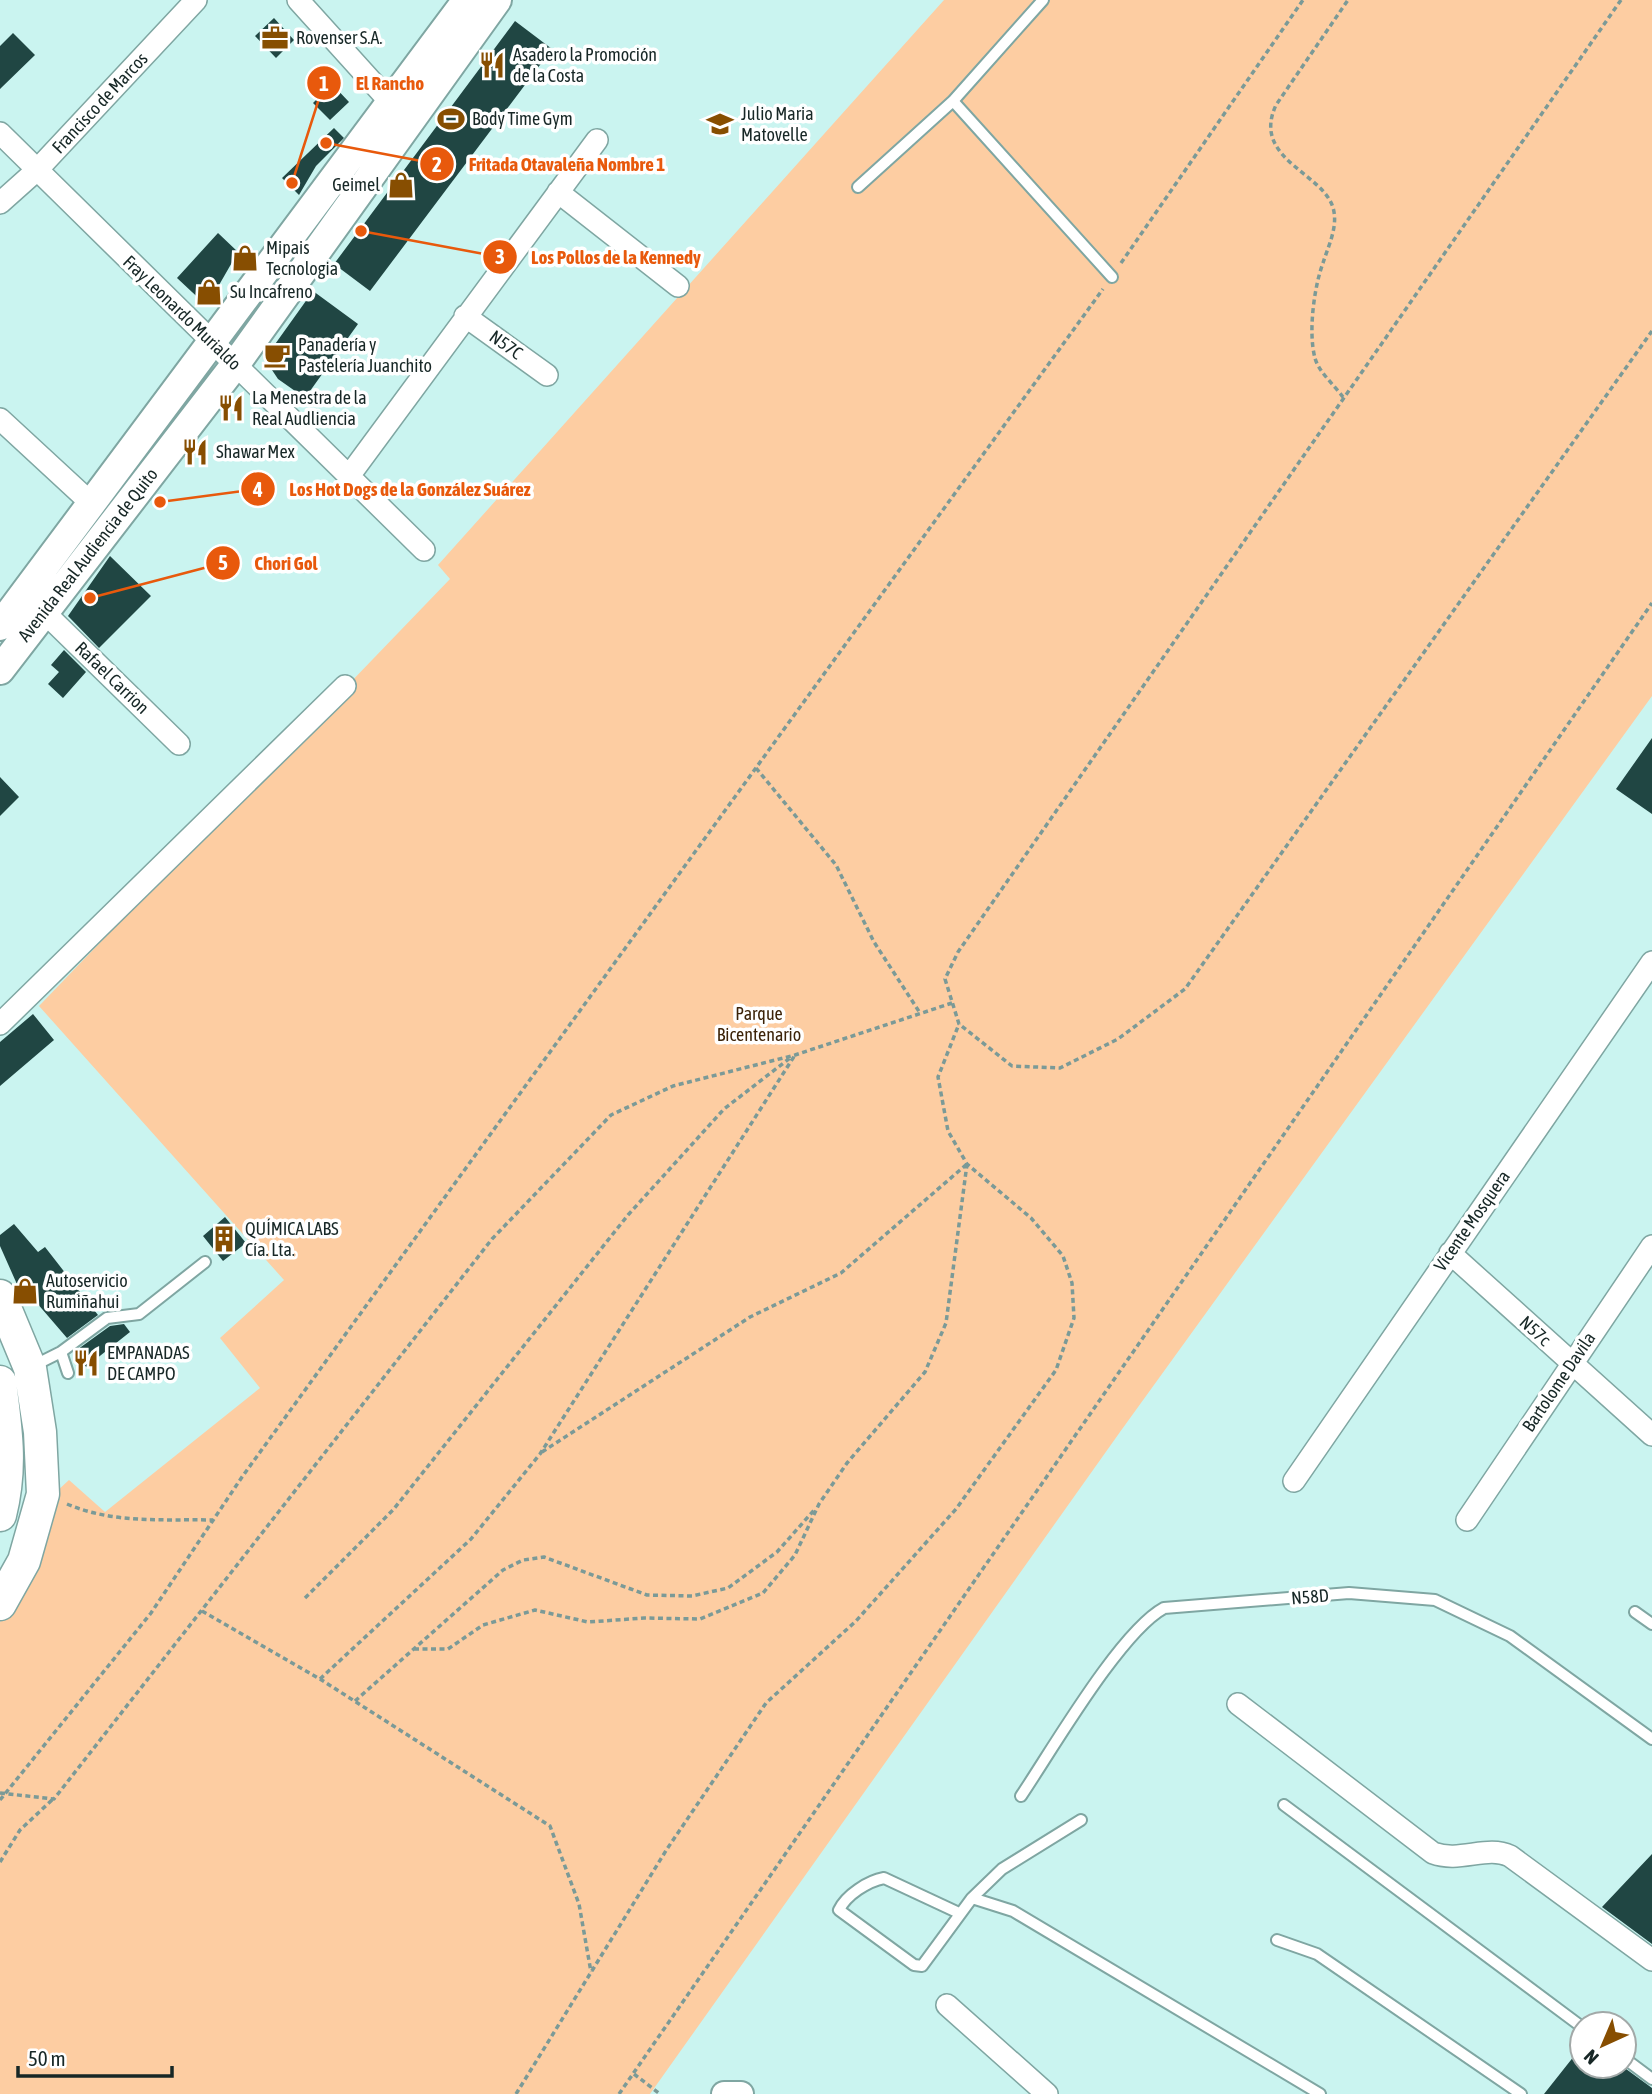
<svg xmlns="http://www.w3.org/2000/svg" width="1652" height="2094" font-family="'Asap Condensed',sans-serif">
  <style>
    .green { fill: #fdcda2 }
    .building { fill: #204643 }
    .lines { fill: none; stroke-linecap: round; stroke-linejoin: round }
    .service-casing { stroke: #7fa6a2; stroke-width: 14 }
    .minor-casing { stroke: #7fa6a2; stroke-width: 24 }
    .tertiary-casing { stroke: #7fa6a2; stroke-width: 28 }
    .secondary-casing { stroke: #7fa6a2; stroke-width: 32 }
    .primary-casing { stroke: #7fa6a2; stroke-width: 35 }
    .path { stroke: #7b9a97; stroke-width: 3.5; stroke-dasharray: 5 3.5; stroke-linecap: butt }
    .service { stroke: #fff; stroke-width: 10 }
    .minor { stroke: #fff; stroke-width: 21 }
    .tertiary { stroke: #fff; stroke-width: 24 }
    .secondary { stroke: #fff; stroke-width: 28 }
    .primary { stroke: #fff; stroke-width: 32 }
    .labels { text-anchor: middle; stroke-width: 7; stroke-linejoin: round; paint-order: stroke }
    .poi-label { font-size: 18px; fill: #172726; stroke: #fff; text-anchor: start }
    .street-label { font-size: 18px; fill: #172726; stroke: #fff }
    .park-label { font-size: 18px; fill: #3c2308; stroke: #fff }
    .leader { fill: none; stroke: #e8590c; stroke-width: 2.5 }
    .callout-dot { fill: #e8590c; stroke: #fff; stroke-width: 2.5 }
    .mark-label { font-size: 21px; text-anchor: middle; font-weight: bold; fill: #fff }
    .callout-label { font-size: 19px; text-anchor: middle; font-weight: bold; fill: #e8590c; stroke: #fff; stroke-width: 7; stroke-linejoin: round; paint-order: stroke }
  </style>
  <rect width="100%" height="100%" fill="#caf4f0"/>
  <path class="green" d="M944 0H1652V696L1120 1432 650 2094H0V1622L31 1577 56 1492 69 1480 105 1512 260 1388 220 1338 284 1280 39 1006 450 579 438 565Z"/>
  <path class="building" d="M274 18 294 40 276 58 255 36Z
    M515 21 552 49 370 291 334 264Z
    M13 33 35 55 0 89V46Z
    M332 84 349 102 330 120 313 103Z
    M334 128 344 138 316 166 299 195 282 178Z
    M218 233 238 252 207 306 177 278Z
    M313 291 358 324 305 398 278 379 270 367 268 354Z
    M110 556 151 596 99 648 68 616Z
    M64 650 86 672 63 698 48 684 59 672 51 665Z
    M1652 738V814L1616 789Z
    M0 777 19 797 0 816Z
    M33 1014 54 1040 0 1086V1042Z
    M225 1217 246 1243 223 1261 203 1236Z
    M14 1224 38 1252 45 1247 98 1315 67 1338 30 1295 24 1300 0 1246V1235Z
    M124 1324 130 1332 86 1367 74 1352 110 1326Z
    M1652 1854V1944L1602 1907Z
    M1582 2046V2066H1622L1652 2088V2094H1544Z"/>
  <g class="lines">
    <g class="service-casing">
      <path id="service" d="M953 101 1112 277
        M858 187 953 101 1043 0
        M61 1352 68 1373
        M31 1367 61 1352 107 1318 139 1314 205 1262
        M1635 1612 1652 1624
        M1021 1796C1052 1750 1120 1632 1164 1608L1349 1593 1435 1600 1510 1636 1652 1739
        M1284 1805 1582 2027
        M972 1898 1013 1911 1320 2094
        M959 1913 884 1878C868 1881 846 1895 839 1910L914 1965 922 1966 972 1898 1002 1869 1081 1820
        M1277 1940 1317 1954 1521 2094
        M1624 2058 1652 2079"/>
    </g>
    <g class="minor-casing">
      <path id="minor" d="M298 0 392 104
        M0 133 424 550
        M558 192 678 286
        M0 203 37 170 196 0
        M465 316 547 375
        M0 419 92 504
        M349 476 597 140
        M44 612 179 744
        M0 1024 345 686
        M1450 1253 1652 1435
        M1294 1481 1652 962
        M1467 1520 1652 1246
        M1238 1704 1433 1853C1460 1863 1487 1845 1510 1856L1652 1960
        M947 2005 1047 2094"/>
    </g>
    <g class="tertiary-casing">
      <path id="tertiary" d="M724 2094H741"/>
    </g>
    <g class="secondary-casing">
      <path id="secondary" d="M0 626 467 0
        M0 670 235 365 497 0"/>
    </g>
    <g class="primary-casing">
      <path id="primary" d="M0 1296 30 1368 40 1432 43 1494 24 1561 0 1604
        M0 1382C6 1430 12 1467 0 1515"/>
    </g>
    <path class="path" d="M1621 0 958 952 945 979 959 1024 1012 1066 1060 1068 1118 1039 1185 989 1652 331
      M1121 263 1303 0
      M1343 397C1335 386 1318 371 1315 358 1308 333 1314 287 1323 263 1328 247 1337 229 1334 212 1328 173 1250 161 1276 105L1348 0
      M756 768 836 865 874 942 920 1013
      M542 1452 750 1317 841 1273 967 1164
      M67 1504C114 1524 163 1519 213 1520
      M305 1598 393 1510 628 1215 724 1109 790 1058
      M202 1611 320 1679 550 1826 579 1904 591 1972
      M414 1649H448L483 1625 535 1610 588 1622 644 1618 700 1619 763 1593 795 1555 819 1504 847 1463 925 1372 946 1323 967 1164
      M320 1679 471 1539 540 1454 795 1055
      M355 1701 503 1570 523 1560 544 1557 647 1595 692 1596 728 1588 777 1552 815 1509
      M0 1793 54 1799 492 1239 611 1115 673 1086 795 1055 952 1003
      M0 1800 151 1613 242 1477 1103 289
      M0 1862 20 1830 52 1800
      M634 2074 660 2094
      M516 2094 667 1849 766 1703 856 1621 956 1509 1056 1370 1074 1318 1072 1283 1063 1256 1031 1218 967 1164 948 1131 938 1077 959 1024
      M619 2094 1652 603"/>
    <use href="#service" class="service"/>
    <use href="#minor" class="minor"/>
    <use href="#tertiary" class="tertiary"/>
    <use href="#secondary" class="secondary"/>
    <use href="#primary" class="primary"/>
  </g>
  <defs>
    <g id="office-bare" transform="scale(2.1)"><path d="M-6-3h4V-5.5h4V-3h4V5H-6ZM-1-4.5V-3h2v-1.5ZM-6 0V1H6V0Z" fill="#874e01" stroke="#fff" stroke-width="2.5" paint-order="stroke"/></g>
    <g id="restaurant-bare" transform="scale(2.1)"><path d="M-5-6h1v4h1v-4h1v4h1v-4h1v5L-1.5 .5V6h-2V.5L-5-1ZM5-6V6H3V1.5H1.5Q1.5-4 5-6Z" fill="#874e01" stroke="#fff" stroke-width="2.5" paint-order="stroke"/></g>
    <g id="stadium-bare" transform="scale(2.1)"><path d="M0-5a6.5 5 0 1 0 0 10a6.5 5 0 1 0 0-10ZM-3.5-1.8h7v3.6h-7Z" fill="#874e01" stroke="#fff" stroke-width="2.5" paint-order="stroke"/></g>
    <g id="school-bare" transform="scale(2.1)"><path d="M0-5L7-2L0 1L-7-2ZM-4 1L0 2.5L4 1V4Q0 6-4 4Z" fill="#874e01" stroke="#fff" stroke-width="2.5" paint-order="stroke"/></g>
    <g id="shop-bare" transform="scale(2.1)"><path d="M-5-2.5h2.3a2.7 3.5 0 0 1 5.4 0H5L5.5 6h-11ZM-1.5-2.5h3a1.5 2.3 0 0 0-3 0Z" fill="#874e01" stroke="#fff" stroke-width="2.5" paint-order="stroke"/></g>
    <g id="cafe-bare" transform="scale(2.1)"><path d="M-5.5-4.5H6V0H3Q3 3.5 0 3.5H-2.5Q-5.5 3.5-5.5 0ZM3-3.2v2h1.7v-2ZM-6 4.5H4V6H-6Z" fill="#874e01" stroke="#fff" stroke-width="2.5" paint-order="stroke"/></g>
    <g id="building-bare" transform="scale(2.1)"><path d="M-4-6H4V6H1V3H-1V6H-4ZM-2.5-4.3h1.7v1.8h-1.7ZM.8-4.3h1.7v1.8H.8ZM-2.5-1h1.7V.8h-1.7ZM.8-1h1.7V.8H.8Z" fill="#874e01" stroke="#fff" stroke-width="2.5" paint-order="stroke"/></g>
  </defs>
  <g fill-rule="evenodd">
    <use href="#office-bare" x="275" y="38"/>
    <use href="#restaurant-bare" x="492" y="65"/>
    <use href="#stadium-bare" x="451" y="119"/>
    <use href="#school-bare" x="720" y="124"/>
    <use href="#shop-bare" x="401" y="185"/>
    <use href="#shop-bare" x="245" y="258"/>
    <use href="#shop-bare" x="209" y="292"/>
    <use href="#cafe-bare" x="277" y="355"/>
    <use href="#restaurant-bare" x="231" y="408"/>
    <use href="#restaurant-bare" x="195" y="452"/>
    <use href="#building-bare" x="224" y="1239"/>
    <use href="#shop-bare" x="25" y="1291"/>
    <use href="#restaurant-bare" x="86" y="1363"/>
  </g>
  <g class="labels">
    <g class="poi-label">
      <text x="296" y="44">Rovenser S.A.</text>
      <text x="513" y="61">Asadero la Promoción<tspan x="513" dy="21">de la Costa</tspan></text>
      <text x="741" y="120">Julio Maria<tspan x="741" dy="21">Matovelle</tspan></text>
      <text x="472" y="125">Body Time Gym</text>
      <text x="380" y="191" text-anchor="end">Geimel</text>
      <text x="266" y="254">Mipais<tspan x="266" dy="21">Tecnologia</tspan></text>
      <text x="230" y="298">Su Incafreno</text>
      <text x="298" y="351">Panadería y<tspan x="298" dy="21">Pastelería Juanchito</tspan></text>
      <text x="252" y="404">La Menestra de la<tspan x="252" dy="21">Real Audliencia</tspan></text>
      <text x="216" y="458">Shawar Mex</text>
      <text x="245" y="1235">QUÍMICA LABS<tspan x="245" dy="21">Cía. Lta.</tspan></text>
      <text x="46" y="1287">Autoservicio<tspan x="46" dy="21">Rumiñahui</tspan></text>
      <text x="107" y="1359">EMPANADAS<tspan x="107" dy="21">DE CAMPO</tspan></text>
    </g>
    <g class="street-label">
      <text transform="translate(100 103) rotate(-47)" y="6">Francisco de Marcos</text>
      <text transform="translate(182 313) rotate(44)" y="6">Fray Leonardo Murialdo</text>
      <text transform="translate(506 345) rotate(36)" y="6">N57C</text>
      <text transform="translate(88 555) rotate(-52)" y="6">Avenida Real Audiencia de Quito</text>
      <text transform="translate(112 678) rotate(44)" y="6">Rafael Carrion</text>
      <text transform="translate(1472 1221) rotate(-55)" y="6">Vicente Mosquera</text>
      <text transform="translate(1535 1331) rotate(42)" y="6">N57c</text>
      <text transform="translate(1559 1382) rotate(-56)" y="6">Bartolome Davila</text>
      <text transform="translate(1310 1597) rotate(-5)" y="6">N58D</text>
    </g>
    <g class="park-label">
      <text x="759" y="1020">Parque<tspan x="759" dy="21">Bicentenario</tspan></text>
    </g>
  </g>
  <path class="leader" d="M292 183L324 83M326 143L437 164M361 231L500 257M160 502L258 489M90 598L223 563"/>
  <g class="callout-dot">
    <circle cx="292" cy="183" r="7"/>
    <circle cx="326" cy="143" r="7"/>
    <circle cx="361" cy="231" r="7"/>
    <circle cx="160" cy="502" r="7"/>
    <circle cx="90" cy="598" r="7"/>
    <circle cx="324" cy="83" r="18"/>
    <circle cx="437" cy="164" r="18"/>
    <circle cx="500" cy="257" r="18"/>
    <circle cx="258" cy="489" r="18"/>
    <circle cx="223" cy="563" r="18"/>
  </g>
  <g class="mark-label">
    <text x="324" y="91">1</text>
    <text x="437" y="172">2</text>
    <text x="500" y="264">3</text>
    <text x="258" y="497">4</text>
    <text x="223" y="570">5</text>
  </g>
  <g class="callout-label">
    <text x="390" y="90">El Rancho</text>
    <text x="567" y="171">Fritada Otavaleña Nombre 1</text>
    <text x="616" y="264">Los Pollos de la Kennedy</text>
    <text x="410" y="496">Los Hot Dogs de la González Suárez</text>
    <text x="286" y="570">Chori Gol</text>
  </g>
  <g transform="translate(1603 2045) rotate(224)"><circle r="33" fill="#ffffff" stroke="#a2a9a8" stroke-width="2"/>
  <path d="M0-5L12 26L0 18L-12 26Z" fill="#874e01"/>
  <text y="-10" font-size="19" font-weight="bold" text-anchor="middle" fill="#172726">N</text>
  </g>
  <path d="M18 2066v10h154v-10" fill="none" stroke="#172726" stroke-width="3.5"/>
  <text x="28" y="2066" font-size="21" fill="#172726" stroke="#ffffff" stroke-width="5" paint-order="stroke">50 m</text>
</svg>
